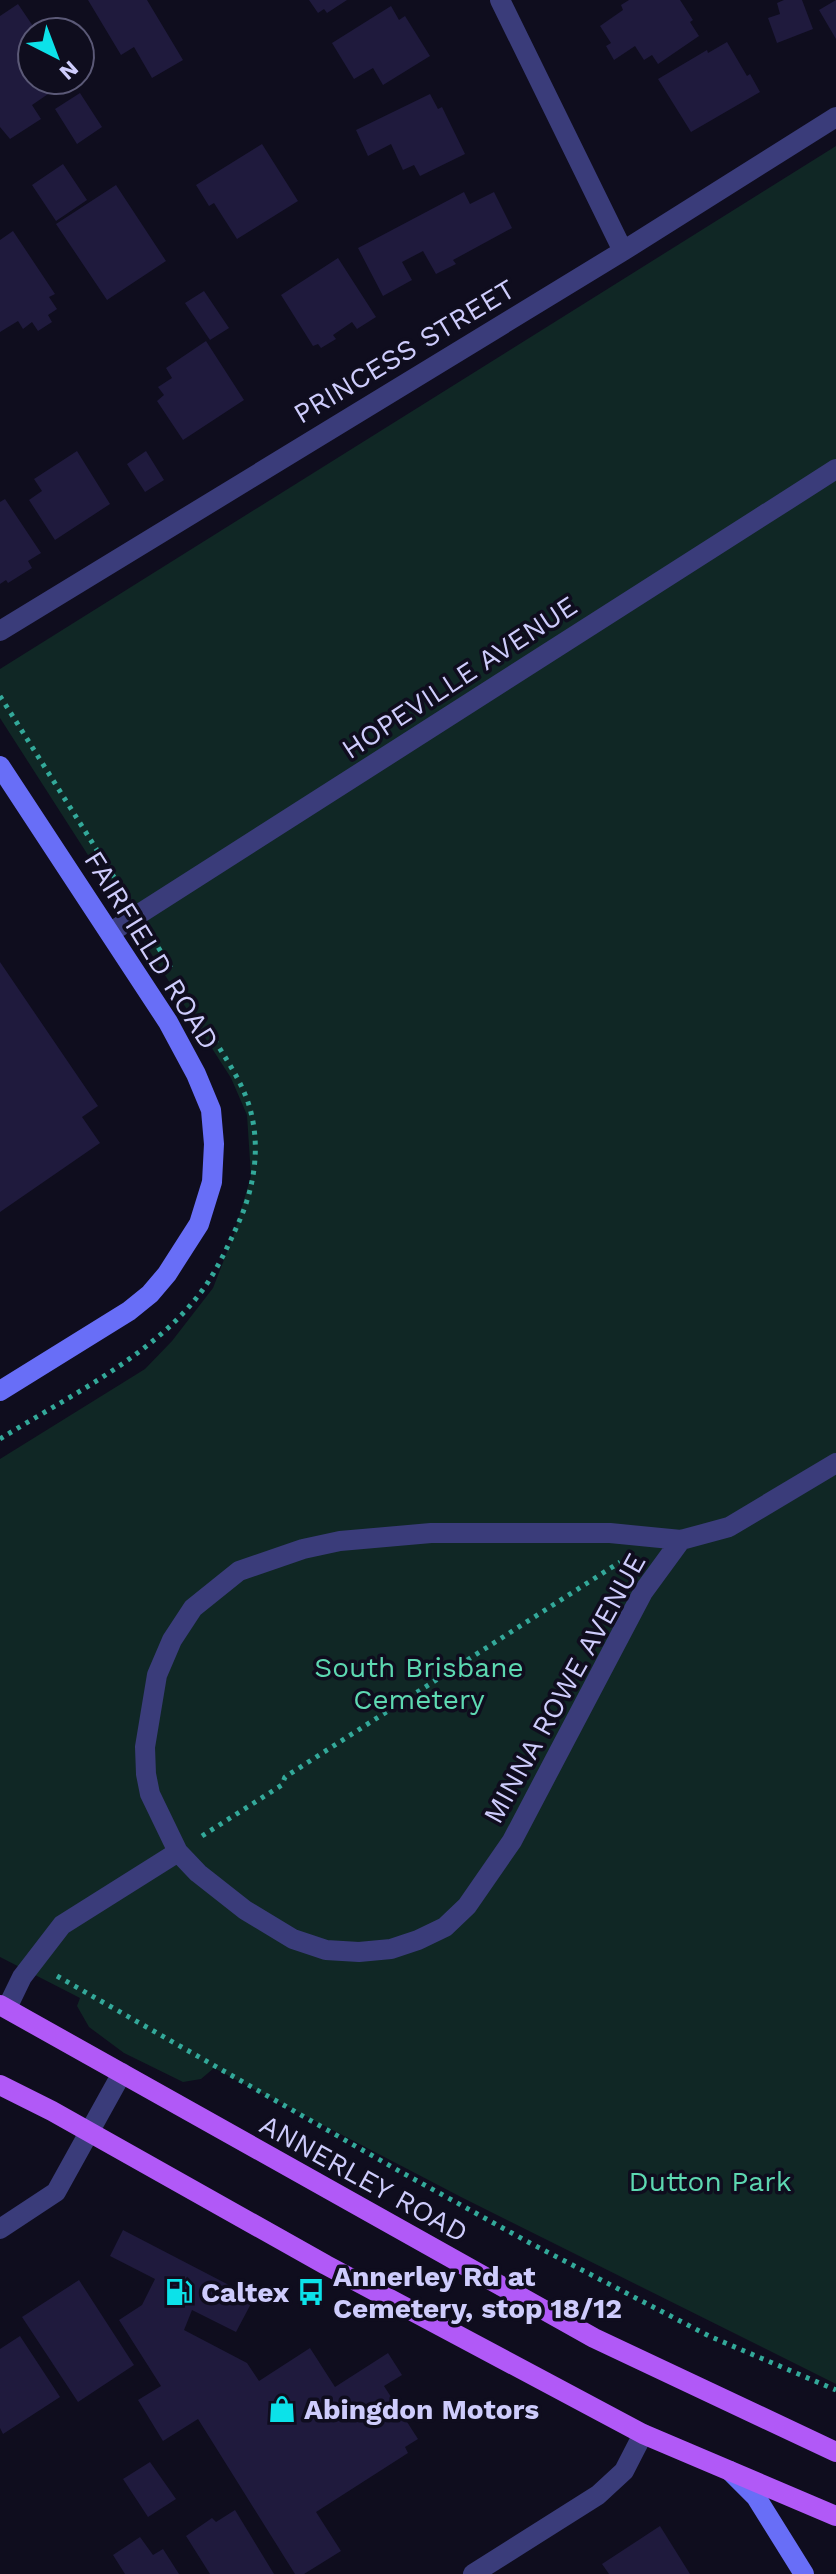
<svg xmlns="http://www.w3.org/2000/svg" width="836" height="2574" font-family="'Work Sans',sans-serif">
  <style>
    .green { fill: #102725 }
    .building { fill: #1f1a3d }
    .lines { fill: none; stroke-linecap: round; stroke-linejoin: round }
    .path { stroke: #33a99a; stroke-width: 5; stroke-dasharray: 4 6; stroke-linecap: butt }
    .lane { stroke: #3a3c7a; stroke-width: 20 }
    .street { stroke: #3a3c7a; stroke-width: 20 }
    .secondary { stroke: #686ef7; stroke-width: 20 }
    .primary { stroke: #b159f7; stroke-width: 20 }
    .labels { text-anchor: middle; stroke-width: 7; stroke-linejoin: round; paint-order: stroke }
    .street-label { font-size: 28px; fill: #ceccfc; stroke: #0f0d1e }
    .park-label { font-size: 28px; fill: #5dd8b1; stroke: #0f0d1e }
    .poi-label { font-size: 28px; font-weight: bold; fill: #ceccfc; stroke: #0f0d1e; text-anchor: start }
  </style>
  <rect width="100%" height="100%" fill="#0f0d1e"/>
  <path class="green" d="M836 146V2384L461 2197 214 2068 201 2079 183 2082 124 2053 89 2027 77 2006 80 1998 0 1957V1459L145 1369 172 1341 213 1288 234 1234 251 1176 247 1115 231 1078 0 718V669Z"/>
  <path class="building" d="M88 0H147L183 60 152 78 134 47 121 55Z
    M309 0H347L327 13 324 9 318 13Z
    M629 0H680L693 20 690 22 699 36 658 64 652 55 644 60 635 46 614 60 606 46 611 43 600 26 623 10 621 5Z
    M784 0H802L813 29 777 43 768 18 780 14 777 3Z
    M836 0V39L819 10Z
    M18 4 37 32H32V80H47L54 90 32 105 41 119 10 139 0 127V16Z
    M391 6 399 20 405 16 430 56 383 85 373 68 354 79 332 43Z
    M727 42 747 76 750 74 760 92 691 132 658 79 707 50 708 53Z
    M80 93 102 127 77 144 55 109Z
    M430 94 438 109 442 107 465 154 420 176 414 165 403 170 391 144 368 156 356 130Z
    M262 144 298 201 237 239 214 203 209 206 196 185Z
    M63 164 87 200 56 221 32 185Z
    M116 185 166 261 107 300 56 224Z
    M464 192 470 204 494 192 512 228 453 260 456 264 436 274 423 251 402 262 412 280 383 296 358 248Z
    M13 231 55 294 49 297 57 309 48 315 52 322 38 331 32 322 23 329 18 321 0 332V240Z
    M338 258 376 317 357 329 352 322 333 335 336 339 321 348 318 344 313 346 281 295Z
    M204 291 229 328 210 340 185 303Z
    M206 341 244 400 183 440 157 401 164 395 158 387 172 378 166 368Z
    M77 451 110 504 55 540 29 500 42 491 34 479Z
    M146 451 164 480 145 492 127 464Z
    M5 499 41 553 28 561 32 568 8 583 6 580 0 584V502Z
    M0 962 98 1106 82 1117 100 1143 0 1212Z
    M123 2230 254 2298 236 2332 192 2310 184 2330 247 2363 259 2381 310 2348 335 2387 388 2353 402 2375 384 2386 418 2439 405 2447 408 2453 316 2512 341 2551 304 2574H295L198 2419 163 2441 138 2400 161 2386 119 2320 142 2305 155 2279 110 2256Z
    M79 2280 134 2365 78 2402 22 2317Z
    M20 2336 60 2397 3 2434 0 2428V2349Z
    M150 2462 176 2499 148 2517 123 2479Z
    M235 2510 274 2574H210L186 2536 212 2518 216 2522Z
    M660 2526 690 2574H609L602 2564Z
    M140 2537 153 2555 163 2549 179 2574H125L113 2555Z"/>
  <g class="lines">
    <path class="path" d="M0 696 124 893
      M153 939 171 968
      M0 1439C67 1397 157 1354 204 1288 218 1268 228 1246 238 1224 253 1191 260 1153 252 1117 246 1086 225 1058 209 1031
      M202 1836 282 1785 285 1777 620 1562
      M57 1976 401 2172 530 2243 709 2336 836 2390"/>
    <path class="lane" d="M111 932 836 469
      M681 1540 643 1592 512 1841 467 1906 445 1927 418 1940 391 1949 359 1952 326 1950 293 1939 245 1910 198 1873 178 1852 150 1794 146 1774 145 1747 157 1675 172 1640 193 1608 239 1571 303 1549 340 1541 431 1533H610L681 1540 729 1527 836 1463
      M7 2008 22 1977 62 1925 178 1852"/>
    <path class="street" d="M500 0 623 251
      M0 631 623 251 836 117
      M0 2229 56 2192 122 2073
      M473 2574 598 2495 624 2471 643 2434"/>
    <path class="secondary" d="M0 766 168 1022 196 1074 211 1110 214 1144 212 1182 199 1224 167 1274 150 1294 129 1311 0 1391
      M730 2471 756 2497 804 2574"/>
    <path class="primary" d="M0 2005 594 2338 836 2452
      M0 2085 52 2111 326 2265 643 2434 836 2516"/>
  </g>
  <defs>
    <g id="fuel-bare" transform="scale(2.16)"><path d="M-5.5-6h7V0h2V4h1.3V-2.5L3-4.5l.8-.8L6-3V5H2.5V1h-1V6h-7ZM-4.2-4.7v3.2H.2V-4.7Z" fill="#0ce2e9" stroke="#0f0d1e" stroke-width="2.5" paint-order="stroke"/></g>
    <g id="bus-bare" transform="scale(2.16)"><path d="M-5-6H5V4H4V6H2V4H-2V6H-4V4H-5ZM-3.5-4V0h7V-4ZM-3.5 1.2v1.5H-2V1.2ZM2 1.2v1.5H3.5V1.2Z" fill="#0ce2e9" stroke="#0f0d1e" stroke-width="2.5" paint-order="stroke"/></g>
    <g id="shop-bare" transform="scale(2.16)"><path d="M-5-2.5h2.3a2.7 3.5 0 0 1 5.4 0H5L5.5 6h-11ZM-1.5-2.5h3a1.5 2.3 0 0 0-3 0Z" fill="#0ce2e9" stroke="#0f0d1e" stroke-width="2.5" paint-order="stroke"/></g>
  </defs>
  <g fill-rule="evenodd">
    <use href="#fuel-bare" x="179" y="2292"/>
    <use href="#bus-bare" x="311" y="2292"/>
    <use href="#shop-bare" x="282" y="2409"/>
  </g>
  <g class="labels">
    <g class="street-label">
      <text transform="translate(404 351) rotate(-31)" y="10">PRINCESS STREET</text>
      <text transform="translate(459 677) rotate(-33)" y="10">HOPEVILLE AVENUE</text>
      <text transform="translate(152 950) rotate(58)" y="10">FAIRFIELD ROAD</text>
      <text transform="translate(564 1688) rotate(-61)" y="10">MINNA ROWE AVENUE</text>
      <text transform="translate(364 2178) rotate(29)" y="10">ANNERLEY ROAD</text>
    </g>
    <g class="park-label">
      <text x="419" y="1677">South Brisbane<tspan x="419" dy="32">Cemetery</tspan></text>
      <text x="710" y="2191">Dutton Park</text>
    </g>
    <g class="poi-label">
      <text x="333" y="2286">Annerley Rd at<tspan x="333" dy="32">Cemetery, stop 18/12</tspan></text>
      <text x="201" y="2302">Caltex</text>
      <text x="304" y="2419">Abingdon Motors</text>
    </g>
  </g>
  <g transform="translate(56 56) rotate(138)"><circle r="38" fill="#0f0d1e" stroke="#5b5977" stroke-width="2"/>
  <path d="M0-6L14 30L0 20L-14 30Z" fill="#0ce2e9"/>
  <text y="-12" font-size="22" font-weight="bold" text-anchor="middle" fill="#ceccfc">N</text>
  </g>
</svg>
